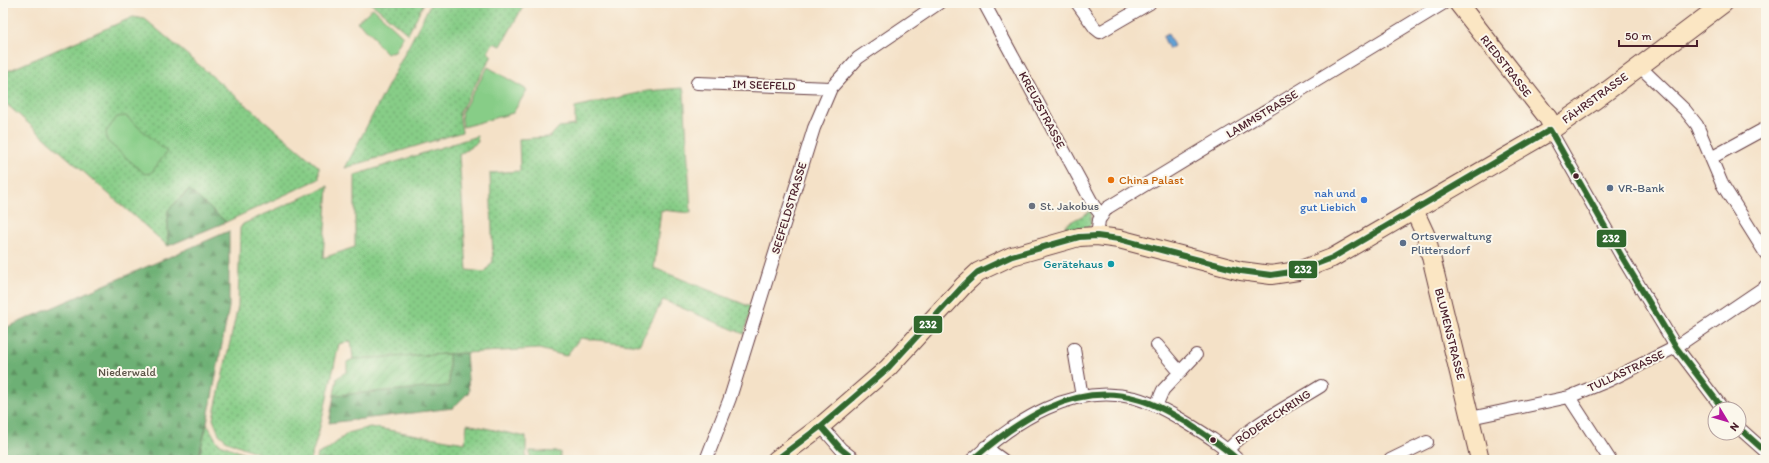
<svg xmlns="http://www.w3.org/2000/svg" width="1769" height="463" font-family="Itim,sans-serif">
  <style>
    .grass { fill: url(#grass-dots); stroke: #687659 }
    .forest { fill: url(#forest-firs); stroke: #5c6850 }
    .garden { fill: url(#garden-furrows); stroke: #687659 }
    .pitch { fill: #87cd87; stroke: #687659 }
    .water { fill: url(#water-ripples); stroke: #566080 }
    .lines { fill: none; stroke-linecap: round; stroke-linejoin: round }
    .street-casing { stroke: #643c42; stroke-width: 14 }
    .secondary-casing { stroke: #643c42; stroke-width: 20 }
    .street { stroke: #fff; stroke-width: 12 }
    .secondary { stroke: #fbe6c3; stroke-width: 18 }
    .bus-1-casing { stroke: #fbf7ec; stroke-width: 9 }
    .bus-1 { stroke: #30682d; stroke-width: 6 }
    .bus-dot { fill: #4a1f2b; stroke: #fbf7ec; stroke-width: 1.5 }
    .food-dot { fill: #e8710a; stroke: #fbf7ec; stroke-width: 1.5 }
    .service-dot { fill: #5c6f8a; stroke: #fbf7ec; stroke-width: 1.5 }
    .shop-dot { fill: #3f7fe0; stroke: #fbf7ec; stroke-width: 1.5 }
    .worship-dot { fill: #6b7280; stroke: #fbf7ec; stroke-width: 1.5 }
    .culture-dot { fill: #0f9aa8; stroke: #fbf7ec; stroke-width: 1.5 }
    .labels { text-anchor: middle; stroke-width: 4; stroke-linejoin: round; paint-order: stroke }
    .street-label { font-size: 12px; fill: #4a1f2b; stroke: #fbf7ec }
    .food-label { font-size: 12px; fill: #c56008; stroke: #fbf7ec; text-anchor: start }
    .service-label { font-size: 12px; fill: #4e5e75; stroke: #fbf7ec; text-anchor: start }
    .shop-label { font-size: 12px; fill: #366cbe; stroke: #fbf7ec; text-anchor: end }
    .worship-label { font-size: 12px; fill: #5b616d; stroke: #fbf7ec; text-anchor: start }
    .culture-label { font-size: 12px; fill: #0d838f; stroke: #fbf7ec; text-anchor: end }
    .park-label { font-size: 12px; fill: #5c5347; stroke: #fbf7ec }
    .line-badge { stroke: #fbf7ec; stroke-width: 1.5 }
    .badge-label { font-size: 11px; text-anchor: middle; font-weight: bold; fill: #fff }
  </style>
  <defs>
    <pattern id="grass-dots" width="8" height="8" patternUnits="userSpaceOnUse"><rect width="8" height="8" fill="#87cd87"/><path d="M2 2h.1M6 6h.1" fill="none" stroke="#70a66f" stroke-width="1.8" stroke-linecap="round"/></pattern>
    <pattern id="forest-firs" width="22" height="20" patternUnits="userSpaceOnUse"><rect width="22" height="20" fill="#6db074"/><path d="M5 1l3.5 6h-7zM16 11l3.5 6h-7z" fill="#5c8f5f"/></pattern>
    <pattern id="garden-furrows" width="10" height="10" patternUnits="userSpaceOnUse"><rect width="10" height="10" fill="#87cd87"/><path d="M-1 1l2-2M0 10L10 0M9 11l2-2" fill="none" stroke="#70a66f"/></pattern>
    <pattern id="water-ripples" width="26" height="14" patternUnits="userSpaceOnUse"><rect width="26" height="14" fill="#62a2d5"/><path d="M2 4q2-2 4 0t4 0M15 11q2-2 4 0t4 0" fill="none" stroke="#5383ad"/></pattern>
  </defs>
  <rect width="100%" height="100%" fill="#fbf7ec"/>
  <filter id="ink" filterUnits="userSpaceOnUse"><feTurbulence type="fractalNoise" baseFrequency=".025" numOctaves="2"/><feDisplacementMap in="SourceGraphic" scale="8" xChannelSelector="R" yChannelSelector="G"/><feConvolveMatrix kernelMatrix="1 2 1 2 8 2 1 2 1" color-interpolation-filters="sRGB"/></filter>
  <filter id="wash" filterUnits="userSpaceOnUse"><feTurbulence type="fractalNoise" baseFrequency=".012" numOctaves="4" result="noise"/><feDisplacementMap in="SourceGraphic" scale="16" xChannelSelector="R" yChannelSelector="G"/><feGaussianBlur stdDeviation="0.9" result="paint"/><feColorMatrix in="noise" values="0 0 0 0 0 0 0 0 0 0 0 0 0 0 0 0 0 1.4 0 .05"/><feComposite in="paint" operator="in"/></filter>
  <g filter="url(#wash)">
    <rect width="100%" height="100%" fill="#f4e1c7"/>
    <path class="grass" d="M371 3H424L408 34Z
      M431 3H525L501 46 493 43 488 52 492 56 459 113 462 132 345 168Z
      M133 17 145 19 319 167V179L226 222 188 190 168 210V246L3 101V73Z
      M682 88 684 91 691 213 661 210 654 268 751 307 744 334 663 300 639 345 580 338 566 356 539 349 353 359 351 341 339 344C330 383 323 422 310 460H276L227 441 219 434 213 419 238 306 240 228 243 224 328 186 323 258 355 247V175L477 136 478 142 459 155 467 270 485 272 493 261 490 173 520 171 519 139 550 137 559 127 575 125V107L647 91Z
      M1091 211V223L1087 230 1068 233 1065 225Z
      M207 424 218 443 259 460H198Z
      M467 424 526 437V460H316L318 454 327 450 348 433 370 427 465 443Z"/>
    <path class="forest" d="M189 190 226 222 168 246V210Z
      M229 231V307L208 418 198 460H3V329Z
      M466 353 469 392 453 408 329 423 334 395 449 386V354Z"/>
    <path class="garden" d="M449 354V386L334 395 337 378 347 371V362L353 359Z"/>
    <path class="pitch" d="M373 8 403 36 395 51 386 53 377 43 372 34 357 22Z
      M488 67 527 90 513 113 463 127 461 113Z
      M126 116 167 152 151 173 145 174 107 141 106 132 117 117Z
      M530 451 560 452V460H530Z"/>
    <path class="water" d="M1168 34 1174 46 1169 49 1163 37Z"/>
  </g>
  <g filter="url(#ink)">
    <g class="lines">
      <g class="street-casing">
        <path id="street" d="M984 3 1094 206 1102 216
          M1077 3 1095 28 1100 32 1150 3
          M1639 66 1685 110 1697 125 1722 184 1766 254
          M697 83 831 88
          M1550 130 1622 257 1676 347 1723 409
          M1711 158 1766 128
          M1097 236 1099 220 1107 208 1444 3
          M1157 345 1179 371
          M1074 349 1082 397
          M1569 397 1610 460
          M1156 406 1163 390 1196 355
          M1470 418 1569 397 1610 380 1676 347 1766 286
          M821 426 841 449 855 460
          M1739 428 1766 452
          M985 447 1003 460
          M706 460 730 398 814 128 831 88 858 58 939 3
          M972 460C1016 420 1072 383 1135 398 1153 403 1171 413 1187 423 1205 434 1223 445 1238 460
          M1219 460C1244 427 1286 408 1321 386
          M1390 460 1427 442"/>
      </g>
      <g class="secondary-casing">
        <path id="secondary" d="M1458 3 1548 118 1551 124 1550 130
          M1414 210 1426 236 1480 460
          M776 460 821 426 888 368 964 285 978 272 1012 256 1079 237 1097 236 1119 239 1241 271 1271 275 1298 271 1332 258 1547 133 1595 100 1724 3"/>
      </g>
      <use href="#street" class="street"/>
      <use href="#secondary" class="secondary"/>
      <g class="bus-1-casing">
        <path id="bus-1" d="M821 426 841 449 855 460
          M1739 428 1766 452
          M776 460 821 426 888 368 964 285 978 272 1012 256 1079 237 1097 236 1119 239 1241 271 1271 275 1298 271 1332 258 1550 130 1622 257 1676 347 1723 409
          M972 460C1017 421 1074 381 1137 399 1154 403 1171 413 1186 422 1204 434 1222 445 1238 460"/>
      </g>
      <use href="#bus-1" class="bus-1"/>
    </g>
  </g>
  <g class="bus-dot">
    <circle cx="1576" cy="176" r="3.5"/>
    <circle cx="1213" cy="440" r="3.5"/>
  </g>
  <circle class="food-dot" cx="1111" cy="180" r="4"/>
  <g class="service-dot">
    <circle cx="1610" cy="188" r="4"/>
    <circle cx="1403" cy="243" r="4"/>
  </g>
  <circle class="shop-dot" cx="1364" cy="200" r="4"/>
  <circle class="worship-dot" cx="1032" cy="206" r="4"/>
  <circle class="culture-dot" cx="1111" cy="264" r="4"/>
  <g class="labels">
    <g class="street-label">
      <text transform="translate(1506 66) rotate(52)" y="4">RIEDSTRASSE</text>
      <text transform="translate(764 85) rotate(2)" y="4">IM SEEFELD</text>
      <text transform="translate(1595 98) rotate(-36)" y="4">FÄHRSTRASSE</text>
      <text transform="translate(1042 110) rotate(62)" y="4">KREUZSTRASSE</text>
      <text transform="translate(1262 114) rotate(-31)" y="4">LAMMSTRASSE</text>
      <text transform="translate(789 208) rotate(-73)" y="4">SEEFELDSTRASSE</text>
      <text transform="translate(1450 334) rotate(76)" y="4">BLUMENSTRASSE</text>
      <text transform="translate(1626 371) rotate(-25)" y="4">TULLASTRASSE</text>
      <text transform="translate(1273 417) rotate(-34)" y="4">RÖDERECKRING</text>
    </g>
    <g class="food-label">
      <text x="1119" y="184">China Palast</text>
    </g>
    <g class="service-label">
      <text x="1618" y="192">VR-Bank</text>
      <text x="1411" y="240">Ortsverwaltung<tspan x="1411" dy="14">Plittersdorf</tspan></text>
    </g>
    <g class="shop-label">
      <text x="1356" y="197">nah und<tspan x="1356" dy="14">gut Liebich</tspan></text>
    </g>
    <g class="worship-label">
      <text x="1040" y="210">St. Jakobus</text>
    </g>
    <g class="culture-label">
      <text x="1103" y="268">Gerätehaus</text>
    </g>
    <g class="park-label">
      <text x="127" y="376">Niederwald</text>
    </g>
  </g>
  <g class="line-badge">
    <rect x="1596" y="229" width="31" height="19" rx="4" fill="#30682d"/>
    <rect x="1288" y="260" width="30" height="19" rx="4" fill="#30682d"/>
    <rect x="913" y="315" width="30" height="19" rx="4" fill="#30682d"/>
  </g>
  <g class="badge-label">
    <text x="1611" y="242">232</text>
    <text x="1303" y="273">232</text>
    <text x="928" y="328">232</text>
  </g>
  <rect width="1769" height="463" fill="none" stroke="#fbf7ec" stroke-width="16"/>
  <g transform="translate(1727 421) rotate(128)"><circle r="19" fill="#fbf7ec" stroke="#b4a19f"/>
  <path d="M0-3L7 15L0 10L-7 15Z" fill="#b5179e"/>
  <text y="-6" font-size="11" font-weight="bold" text-anchor="middle" fill="#4a1f2b">N</text>
  </g>
  <path d="M1619 40v6h78v-6" fill="none" stroke="#4a1f2b" stroke-width="2"/>
  <text x="1625" y="40" font-size="12" fill="#4a1f2b" stroke="#fbf7ec" stroke-width="3" paint-order="stroke">50 m</text>
</svg>
